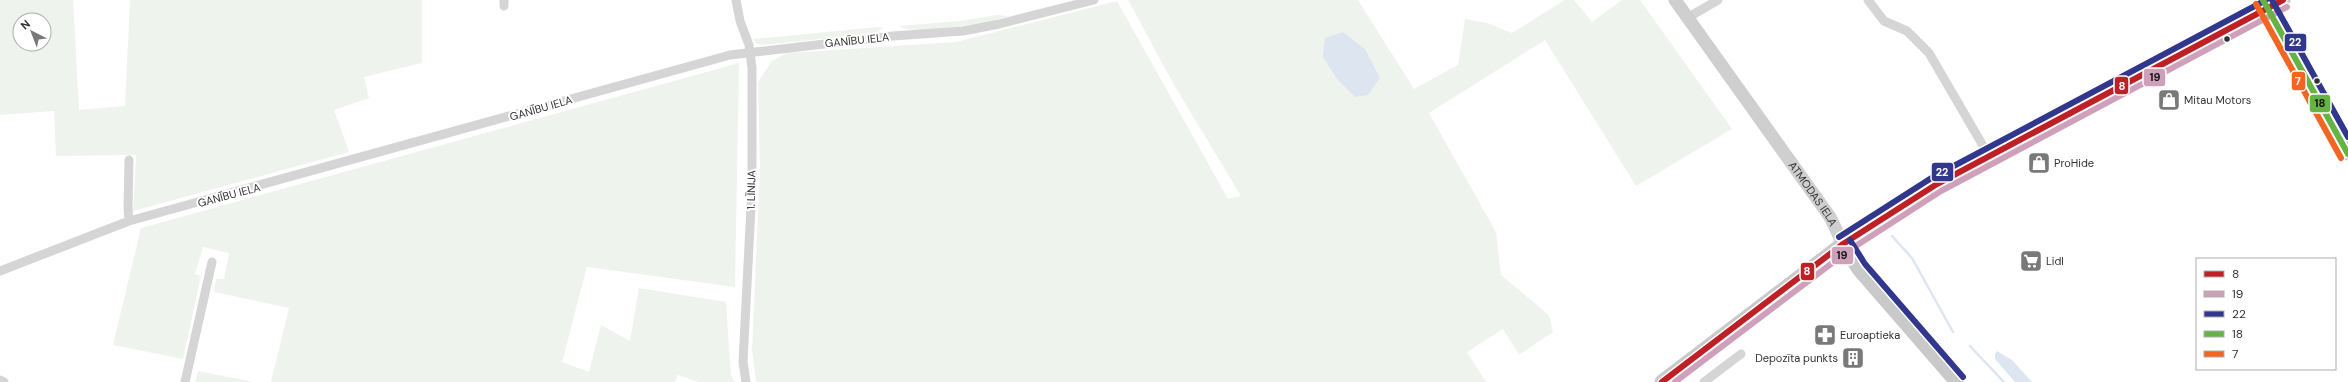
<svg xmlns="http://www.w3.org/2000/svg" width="2348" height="382" font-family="'DM Sans',sans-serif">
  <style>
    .green { fill: #eff3ed; fill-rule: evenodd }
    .water { fill: #dde6f0 }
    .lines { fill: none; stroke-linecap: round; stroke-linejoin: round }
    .stream { stroke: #dde6f0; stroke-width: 2.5 }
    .street { stroke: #d5d5d5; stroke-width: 9 }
    .secondary { stroke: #cfcfcf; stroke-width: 13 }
    .primary { stroke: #c9c9c9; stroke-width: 15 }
    .bus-1-casing { stroke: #fff; stroke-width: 9 }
    .bus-2-casing { stroke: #fff; stroke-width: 9 }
    .bus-3-casing { stroke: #fff; stroke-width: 9 }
    .bus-4-casing { stroke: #fff; stroke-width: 9 }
    .bus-5-casing { stroke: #fff; stroke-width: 9 }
    .bus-1 { stroke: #be2026; stroke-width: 6 }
    .bus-2 { stroke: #cfa0ba; stroke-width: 6 }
    .bus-3 { stroke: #30378c; stroke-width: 6 }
    .bus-4 { stroke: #66b345; stroke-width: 6 }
    .bus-5 { stroke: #f26522; stroke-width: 6 }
    .bus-dot { fill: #313131; stroke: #fff; stroke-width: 1.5 }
    .labels { text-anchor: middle; stroke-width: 4; stroke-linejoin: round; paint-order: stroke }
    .street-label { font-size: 11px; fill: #313131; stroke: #fff }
    .poi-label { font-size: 11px; fill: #313131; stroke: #fff; text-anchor: start }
    .line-badge { stroke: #fff; stroke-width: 1.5 }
    .badge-label { font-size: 11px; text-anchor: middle; font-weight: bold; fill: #fff }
    .pale-badge-label { font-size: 11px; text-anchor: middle; font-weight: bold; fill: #111 }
  </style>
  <rect width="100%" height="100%" fill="#fff"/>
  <path class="green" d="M0 0H73L79 110 125 106 130 0H422V63L364 77 369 98 334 110 349 152 133 211 136 155 56 156 54 111 0 115ZM20 20H44V44H20Z
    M1128 0H1358L1414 89 1458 65 1465 19 1487 23 1512 33 1565 0H1574L1592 22 1622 0H1640L1732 129 1636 186 1545 40 1429 113 1496 232 1501 275 1549 315 1553 332 1519 355 1503 329 1467 352 1486 382H756L752 350 760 169 758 82 772 61 787 53 956 42 1117 1 1228 199 1241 196 1174 85Z
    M997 15 1009 16C990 22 913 37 899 26L960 21Z
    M878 27 883 28 876 33 764 45 757 44 753 39Z
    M739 63 735 287 587 267 562 362 589 372 601 325 630 341 639 288 726 302 731 375 735 382H698L678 375 675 382H271L289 308 214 292 216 279H224L229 253 203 247 195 274 201 276 183 359 113 345 141 228Z
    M198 371 254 382H195Z"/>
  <path class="water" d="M1343 32 1365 49 1380 78 1368 95 1355 97 1337 79 1323 57 1325 38Z
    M1997 351 2012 360 2032 382H2015L1995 359V354Z"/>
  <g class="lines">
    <path class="stream" d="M1892 236 1912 258 1953 332
      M1970 346 2004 382"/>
    <path class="street" d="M736 0 740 21 749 45 752 68V187L743 362 746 382
      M1868 0 1884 21 1907 31 1929 53 1989 156
      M504 6V0
      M1687 18 1718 0
      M129 160 128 207 129 221
      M0 271 129 221 730 55 893 36 963 31 999 24 1094 0
      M0 380 4 382
      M185 382 212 262
      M1704 382 1741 354"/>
    <g class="secondary">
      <path id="s1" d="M1675 0 1830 217 1843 244"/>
      <path d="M2263 0 2348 154"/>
    </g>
    <path class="primary" d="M1843 244 1859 269 1957 382
      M1662 382 1843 244 1937 184 2283 0"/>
    <g class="bus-1-casing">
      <path id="bus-1" d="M1662 382 1843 244 1937 184 2283 0"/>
    </g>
    <g class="bus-2-casing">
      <path id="bus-2" d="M1675 382 1848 251 1941 191 2287 7"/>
    </g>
    <g class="bus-3-casing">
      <path id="bus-3" d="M2272 0 2348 137
        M1839 237 1933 177 2266 0
        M1850 240 1865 264 1963 377"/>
    </g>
    <g class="bus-4-casing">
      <path id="bus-4" d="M2263 0 2348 154"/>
    </g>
    <g class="bus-5-casing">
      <path id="bus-5" d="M2256 4 2341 158"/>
    </g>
    <use href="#bus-1" class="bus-1"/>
    <use href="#bus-2" class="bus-2"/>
    <use href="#bus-3" class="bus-3"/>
    <use href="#bus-4" class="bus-4"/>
    <use href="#bus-5" class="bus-5"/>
  </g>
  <defs>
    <g id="shop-square" transform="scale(1.15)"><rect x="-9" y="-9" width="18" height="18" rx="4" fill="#797979" stroke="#fff"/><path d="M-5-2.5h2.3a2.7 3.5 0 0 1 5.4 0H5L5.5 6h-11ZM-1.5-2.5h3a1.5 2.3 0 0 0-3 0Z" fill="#fff"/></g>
    <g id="supermarket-square" transform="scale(1.15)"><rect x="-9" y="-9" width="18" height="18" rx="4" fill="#797979" stroke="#fff"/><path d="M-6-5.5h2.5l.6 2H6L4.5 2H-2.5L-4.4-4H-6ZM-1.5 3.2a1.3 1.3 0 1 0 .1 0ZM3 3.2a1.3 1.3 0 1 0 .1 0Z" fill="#fff"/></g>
    <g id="pharmacy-square" transform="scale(1.15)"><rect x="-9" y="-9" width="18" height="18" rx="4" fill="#797979" stroke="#fff"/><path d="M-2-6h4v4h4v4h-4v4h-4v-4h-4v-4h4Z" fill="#fff"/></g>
    <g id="building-square" transform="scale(1.15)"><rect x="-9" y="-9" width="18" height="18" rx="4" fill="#797979" stroke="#fff"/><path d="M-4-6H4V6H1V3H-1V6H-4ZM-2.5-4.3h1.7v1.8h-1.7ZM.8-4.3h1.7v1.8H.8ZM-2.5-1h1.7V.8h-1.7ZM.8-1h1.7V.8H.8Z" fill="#fff"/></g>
  </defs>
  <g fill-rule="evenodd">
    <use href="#shop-square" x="2169" y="100"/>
    <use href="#shop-square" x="2039" y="163"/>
    <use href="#supermarket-square" x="2031" y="261"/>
    <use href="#pharmacy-square" x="1825" y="335"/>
    <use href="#building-square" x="1853" y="358"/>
  </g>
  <g class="bus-dot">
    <circle cx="2227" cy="39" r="3.5"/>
    <circle cx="2317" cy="81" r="3.5"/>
  </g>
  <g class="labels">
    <g class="street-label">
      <text transform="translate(857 40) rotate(-6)" y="4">GANĪBU IELA</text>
      <text transform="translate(541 108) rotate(-16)" y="4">GANĪBU IELA</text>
      <text transform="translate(751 190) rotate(-89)" y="4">1. LĪNIJA</text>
      <text dy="4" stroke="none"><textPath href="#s1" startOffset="238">ATMODAS IELA</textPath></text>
      <text transform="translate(229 195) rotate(-15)" y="4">GANĪBU IELA</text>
    </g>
    <g class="poi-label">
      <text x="2184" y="104">Mitau Motors</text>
      <text x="2054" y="167">ProHide</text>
      <text x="2046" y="265">Lidl</text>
      <text x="1840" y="339">Euroaptieka</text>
      <text x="1838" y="362" text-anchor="end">Depozīta punkts</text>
    </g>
  </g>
  <g class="line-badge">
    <rect x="2284" y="33" width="23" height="19" rx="4" fill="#30378c"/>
    <rect x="2143" y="68" width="23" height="19" rx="4" fill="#cfa0ba"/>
    <rect x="2291" y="71" width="15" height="20" rx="4" fill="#f26522"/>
    <rect x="2114" y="76" width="15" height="19" rx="4" fill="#be2026"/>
    <rect x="2309" y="94" width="22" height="19" rx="4" fill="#66b345"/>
    <rect x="1931" y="162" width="23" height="20" rx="4" fill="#30378c"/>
    <rect x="1831" y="246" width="23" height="19" rx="4" fill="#cfa0ba"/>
    <rect x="1800" y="262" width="15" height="19" rx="4" fill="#be2026"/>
  </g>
  <g class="badge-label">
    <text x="2295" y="46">22</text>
    <text x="2298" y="85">7</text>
    <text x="2122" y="90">8</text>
    <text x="1942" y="176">22</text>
    <text x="1807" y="275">8</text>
  </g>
  <g class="pale-badge-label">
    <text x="2155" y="81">19</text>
    <text x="2320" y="107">18</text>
    <text x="1842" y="259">19</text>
  </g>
  <rect x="2196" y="258" width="140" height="112" fill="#ffffff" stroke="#adadad"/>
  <rect x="2204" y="271" width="20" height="6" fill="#be2026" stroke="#adadad"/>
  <text x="2232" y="278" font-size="12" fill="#313131">8</text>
  <rect x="2204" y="291" width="20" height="6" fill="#cfa0ba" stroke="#adadad"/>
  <text x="2232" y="298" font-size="12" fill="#313131">19</text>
  <rect x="2204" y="311" width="20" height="6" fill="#30378c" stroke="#adadad"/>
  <text x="2232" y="318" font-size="12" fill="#313131">22</text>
  <rect x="2204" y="331" width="20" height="6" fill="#66b345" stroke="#adadad"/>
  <text x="2232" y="338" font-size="12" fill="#313131">18</text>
  <rect x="2204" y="351" width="20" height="6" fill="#f26522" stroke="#adadad"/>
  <text x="2232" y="358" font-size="12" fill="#313131">7</text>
  <g transform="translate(32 32) rotate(318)"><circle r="19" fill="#ffffff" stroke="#adadad"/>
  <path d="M0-3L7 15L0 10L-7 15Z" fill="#797979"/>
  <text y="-6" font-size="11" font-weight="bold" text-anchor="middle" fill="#313131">N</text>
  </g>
</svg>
